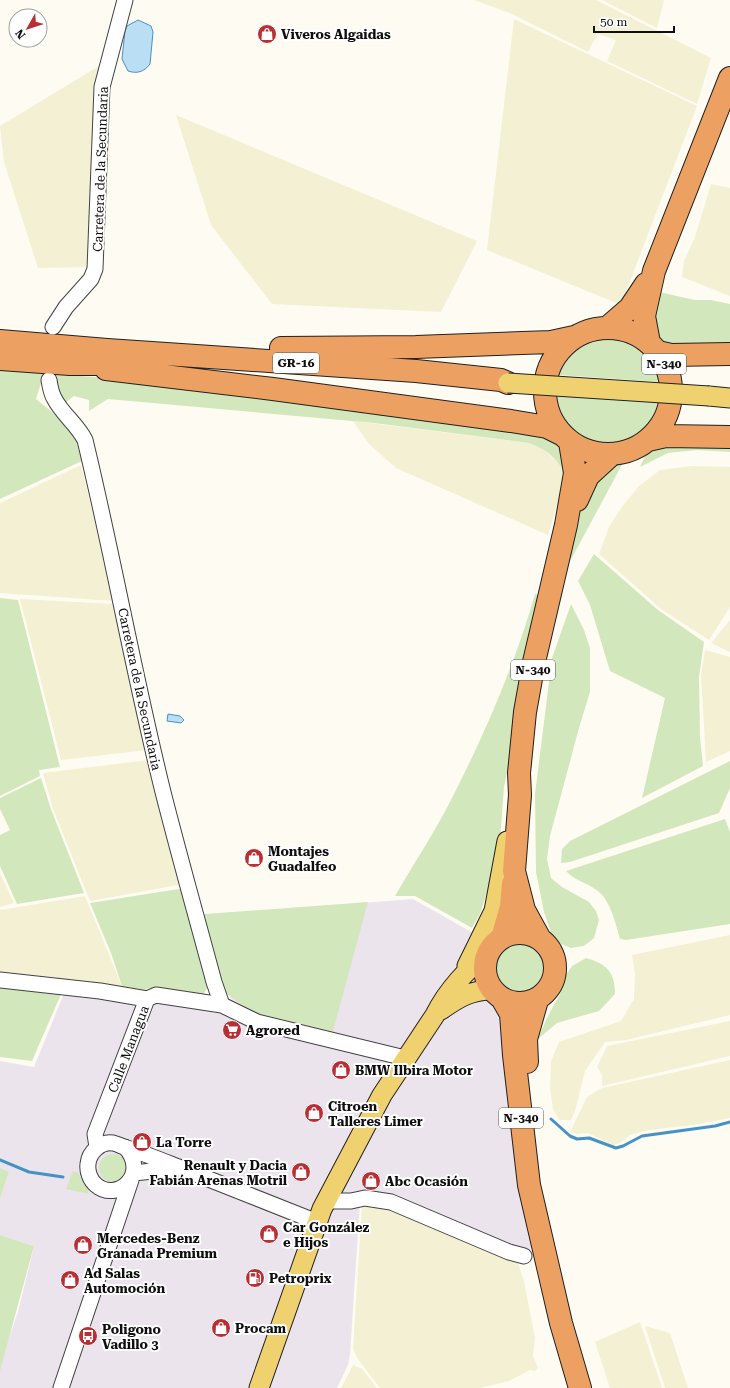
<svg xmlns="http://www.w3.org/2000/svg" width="730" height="1388" font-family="'Roboto Serif',serif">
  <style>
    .industrial { fill: #ece4ed }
    .farmland { fill: #f3f0d3 }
    .green { fill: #d3e7bd }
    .water { fill: #badef3; stroke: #4593c6 }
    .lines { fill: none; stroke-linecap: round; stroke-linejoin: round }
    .stream { stroke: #4593c6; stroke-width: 3 }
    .minor-casing { stroke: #424242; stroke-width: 17 }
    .major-casing { stroke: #202020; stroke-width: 21 }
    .highway-casing { stroke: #202020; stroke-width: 24 }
    .minor { stroke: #fff; stroke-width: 15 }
    .major { stroke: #f0d170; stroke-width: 19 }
    .highway { stroke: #eca163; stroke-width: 22 }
    .major-bridge-casing { stroke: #202020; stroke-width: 21; stroke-linecap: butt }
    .major-bridge { stroke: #f0d170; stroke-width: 19 }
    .labels { text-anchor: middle; stroke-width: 4; stroke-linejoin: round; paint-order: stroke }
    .shield { fill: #fff; stroke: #575757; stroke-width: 1 }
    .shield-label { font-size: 12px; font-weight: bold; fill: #0f0f0f }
    .poi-label { font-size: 13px; font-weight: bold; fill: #0f0f0f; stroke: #fff; text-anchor: start }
    .street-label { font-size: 13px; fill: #0f0f0f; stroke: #fff }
  </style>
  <rect width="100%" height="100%" fill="#fefcf2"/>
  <path class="industrial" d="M413 899 475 934 503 1003 535 1248 506 1252 360 1202 350 1355 348 1365 337 1388H0V1363L18 1312 34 1246 0 1235V1199L9 1172 0 1169V1061L34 1067 67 986 135 1001 231 1000 214 944 208 915Z"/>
  <path class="farmland" d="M474 0H596L711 58 697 104 607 61 616 40 597 34 588 52 512 14Z
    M602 0H664L657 28Z
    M514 19 697 106 621 305 487 250Z
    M99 66 90 267 38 268 4 162 0 126Z
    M176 115 477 241 441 312 272 304 211 225Z
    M711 184 730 188V296L682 277 684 261 695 237Z
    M353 421 529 443 541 447 559 464 566 475 548 535 396 468 369 444Z
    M81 465 114 601 0 593V503Z
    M692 466 730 467V607L709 640 661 609 599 554 609 527 621 508 639 486 660 470Z
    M20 599 115 604 147 750 61 760Z
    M730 620V652L711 643Z
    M705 650 730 657V751L706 762 701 675Z
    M149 760 184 884 90 901 53 809 43 773Z
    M0 873 14 903 0 907Z
    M85 896 123 989 0 975V910Z
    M730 935V1015L626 1040 605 1042 585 1071 575 1111 571 1120H559L553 1109 550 1089 551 1061 559 1042 621 1021 634 999 635 974 632 955Z
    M730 1021V1056L602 1086V1075L597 1067 607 1046Z
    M730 1060V1118L693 1125 649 1130 630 1135 620 1143 613 1145 588 1133 577 1134 570 1132 587 1097 602 1088Z
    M362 1206 395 1210 516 1257 524 1281 535 1338 533 1356 538 1368 535 1371 530 1370 509 1381 480 1388H380L357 1358 353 1349Z
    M640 1322 662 1388H610L595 1342Z
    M645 1326 670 1333 688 1388H665Z
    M353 1365 362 1369 377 1388H341Z"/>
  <path class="green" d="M659 292 695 300H711L730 304V346L676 345 660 340 652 323Z
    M609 337C636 341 654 355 660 382L559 375C563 351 587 339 609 337Z
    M0 370 107 378 525 432C562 441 561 436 566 475 557 459 547 449 529 443L374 423 108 399 89 411V400L74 396 65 403 57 389 56 378 43 377 36 399 57 416 76 440 82 461 0 499Z
    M555 396 659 402C657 409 655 417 651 422 622 458 557 445 555 396Z
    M658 445H730V452L697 450 668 453 640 467 647 452Z
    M624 461 567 567 579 508 586 490 614 463Z
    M594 554 658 610 704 642 699 677 700 737 703 766 642 798 665 698 610 671 590 605 578 581Z
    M535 594 543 595 504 787 500 841 492 876 480 914 472 928 415 896H395C414 863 436 830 453 796 486 731 515 664 535 594Z
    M0 598 18 600 60 767 39 770 40 776 0 796Z
    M571 604 584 630 590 648V692L579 728 550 836 547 859 551 878 562 887 589 902 596 911 599 920 594 938 584 946 571 948 561 944 552 936 544 912 536 872 535 794 552 658Z
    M730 761V788L719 813 570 862 561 863 562 849 570 841Z
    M41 778 51 809 84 893 17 904 0 866V835L10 830 0 809V798Z
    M725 819 730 832V924L626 940 620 939C617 927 610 901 600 893 590 883 576 882 566 871Z
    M185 888 210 983 203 995 154 987 140 991 123 989 111 953 90 903Z
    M368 902 332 1035 255 1015 227 994 222 988 202 918 205 914Z
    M493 969a27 27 0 1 1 54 0a27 27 0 1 1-54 0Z
    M586 958C607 964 615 972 615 994L599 1011 557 1023 537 1040 548 1016 560 994 566 975 572 966Z
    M0 985 62 992 32 1061 0 1057Z
    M99 1168a14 14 0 1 1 28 0a14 14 0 1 1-28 0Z
    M0 1168 9 1172 0 1199Z
    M73 1171 78 1173 87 1188 89 1194 66 1189Z
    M0 1235 34 1246 0 1371Z"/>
  <path class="water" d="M138 20 151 26 153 32 150 64C144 72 137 74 128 71L122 59 125 31 127 26Z
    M168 714 180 716 184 720 181 723 167 721Z"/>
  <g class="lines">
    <path class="stream" d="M551 1119 570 1136 577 1139 589 1138 616 1148 623 1146 642 1136 715 1126 730 1122
      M0 1160 29 1172 63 1177"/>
    <g class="minor-casing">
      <path id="minor" d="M53 327 66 307 91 279 95 269 102 87 125 0
        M49 380C50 386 51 393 54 398 62 414 77 424 85 440 113 556 134 675 163 792 179 855 197 919 214 982L222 1005
        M0 980 100 991 147 999
        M147 999 156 995 222 1005 257 1022 405 1058
        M97 1147 95 1134 147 999
        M125 1147C150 1174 117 1203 96 1185 90 1180 87 1171 88 1164 89 1152 101 1141 113 1143 118 1144 123 1147 127 1148 146 1154 163 1161 181 1168 226 1186 272 1204 317 1222
        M134 1173 179 1168
        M326 1201H351L365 1198 391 1202 509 1252 524 1256
        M61 1388 131 1180"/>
    </g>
    <g class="major-casing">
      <path id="major" d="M709 396 730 398
        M467 966 494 911 507 841
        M441 1010C458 998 471 990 492 990
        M259 1388 322 1209 382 1095 435 1015C448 989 467 970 489 951"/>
    </g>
    <g class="highway-casing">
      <path id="highway" d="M608 327 630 308 646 284
        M545 391a63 63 0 1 1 126 0a63 63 0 1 1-126 0Z
        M0 341 107 350 416 371 501 380 508 383
        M649 343 644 316 654 271 730 78
        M281 348 416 347 551 342 574 337
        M658 352 671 355 730 354
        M0 359 70 364H123
        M106 369 273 389 511 421 547 427 561 434
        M648 440 666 436 730 437
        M577 500 588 476 612 454
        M485 968a35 35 0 1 1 70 0a35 35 0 1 1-70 0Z
        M502 938 511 907 513 884
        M540 939 524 910 514 871 520 795 519 773 525 712 534 662 566 525 575 473 570 442
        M503 1000 511 1014 514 1055 529 1185 561 1323 580 1388
        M527 1062 526 1039 537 1000"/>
    </g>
    <use href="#minor" class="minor"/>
    <use href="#major" class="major"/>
    <use href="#highway" class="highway"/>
    <g class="major-bridge-casing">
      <path id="major-bridge" d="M508 383 709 396"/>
    </g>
    <use href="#major-bridge" class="major-bridge"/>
  </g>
  <defs>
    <g id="shop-disc" transform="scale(1)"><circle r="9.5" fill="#b82f36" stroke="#fff"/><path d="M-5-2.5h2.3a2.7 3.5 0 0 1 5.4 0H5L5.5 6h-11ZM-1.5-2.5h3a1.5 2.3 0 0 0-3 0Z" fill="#fff"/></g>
    <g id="supermarket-disc" transform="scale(1)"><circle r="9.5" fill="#b82f36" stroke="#fff"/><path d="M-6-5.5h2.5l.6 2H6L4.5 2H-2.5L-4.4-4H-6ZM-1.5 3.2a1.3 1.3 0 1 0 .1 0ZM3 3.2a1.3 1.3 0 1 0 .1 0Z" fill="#fff"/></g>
    <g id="fuel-disc" transform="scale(1)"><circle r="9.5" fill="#b82f36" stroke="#fff"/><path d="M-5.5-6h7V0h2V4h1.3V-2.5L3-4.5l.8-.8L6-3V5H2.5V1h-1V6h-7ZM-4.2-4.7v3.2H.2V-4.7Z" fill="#fff"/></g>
    <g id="bus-disc" transform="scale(1)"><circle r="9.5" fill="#b82f36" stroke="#fff"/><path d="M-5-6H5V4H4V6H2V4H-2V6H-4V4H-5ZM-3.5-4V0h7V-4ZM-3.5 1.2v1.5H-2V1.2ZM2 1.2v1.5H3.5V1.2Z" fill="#fff"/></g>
  </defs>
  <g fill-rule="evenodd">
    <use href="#shop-disc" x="267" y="34"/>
    <use href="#shop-disc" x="254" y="858"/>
    <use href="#supermarket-disc" x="232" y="1030"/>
    <use href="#shop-disc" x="341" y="1070"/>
    <use href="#shop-disc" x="314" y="1113"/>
    <use href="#shop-disc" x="142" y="1142"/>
    <use href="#shop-disc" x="301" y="1172"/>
    <use href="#shop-disc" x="371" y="1181"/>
    <use href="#shop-disc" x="269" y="1234"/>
    <use href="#shop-disc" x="83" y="1245"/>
    <use href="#fuel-disc" x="255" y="1278"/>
    <use href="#shop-disc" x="70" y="1280"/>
    <use href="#shop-disc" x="221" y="1328"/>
    <use href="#bus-disc" x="88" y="1336"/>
  </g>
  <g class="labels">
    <g class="shield">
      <rect x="273" y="353" width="46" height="20" rx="3"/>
      <rect x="642" y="354" width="44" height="20" rx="3"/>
      <rect x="511" y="660" width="44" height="20" rx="3"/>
      <rect x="499" y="1108" width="44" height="20" rx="3"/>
    </g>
    <g class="shield-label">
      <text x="296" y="367">GR-16</text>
      <text x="664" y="368">N-340</text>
      <text x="533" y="674">N-340</text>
      <text x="521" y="1122">N-340</text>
    </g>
    <g class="poi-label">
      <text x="281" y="39">Viveros Algaidas</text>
      <text x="268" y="856">Montajes<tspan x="268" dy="15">Guadalfeo</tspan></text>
      <text x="246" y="1035">Agrored</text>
      <text x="355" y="1075">BMW Ilbira Motor</text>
      <text x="328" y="1111">Citroen<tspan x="328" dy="15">Talleres Limer</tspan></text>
      <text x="156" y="1147">La Torre</text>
      <text x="287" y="1170" text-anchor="end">Renault y Dacia<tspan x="287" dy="15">Fabián Arenas Motril</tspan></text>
      <text x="385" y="1186">Abc Ocasión</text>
      <text x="283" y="1232">Car González<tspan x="283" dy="15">e Hijos</tspan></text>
      <text x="97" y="1243">Mercedes-Benz<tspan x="97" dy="15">Granada Premium</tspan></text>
      <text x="84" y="1278">Ad Salas<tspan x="84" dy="15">Automoción</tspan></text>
      <text x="269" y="1283">Petroprix</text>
      <text x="235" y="1333">Procam</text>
      <text x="102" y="1334">Poligono<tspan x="102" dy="15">Vadillo 3</tspan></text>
    </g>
    <g class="street-label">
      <text transform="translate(100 169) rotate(-88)" y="5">Carretera de la Secundaria</text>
      <text transform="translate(140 689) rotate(78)" y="5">Carretera de la Secundaria</text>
      <text transform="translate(128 1049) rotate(-69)" y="5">Calle Managua</text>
    </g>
  </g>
  <g transform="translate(28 28) rotate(231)"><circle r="19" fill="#ffffff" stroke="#9f9f9f"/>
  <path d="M0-3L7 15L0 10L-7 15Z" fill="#b82f36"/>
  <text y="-6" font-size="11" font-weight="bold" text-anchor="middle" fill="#0f0f0f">N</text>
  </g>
  <path d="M594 26v6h80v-6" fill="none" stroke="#0f0f0f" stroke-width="2"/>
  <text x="600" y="26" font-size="12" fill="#0f0f0f" stroke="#ffffff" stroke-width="3" paint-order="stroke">50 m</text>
</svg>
